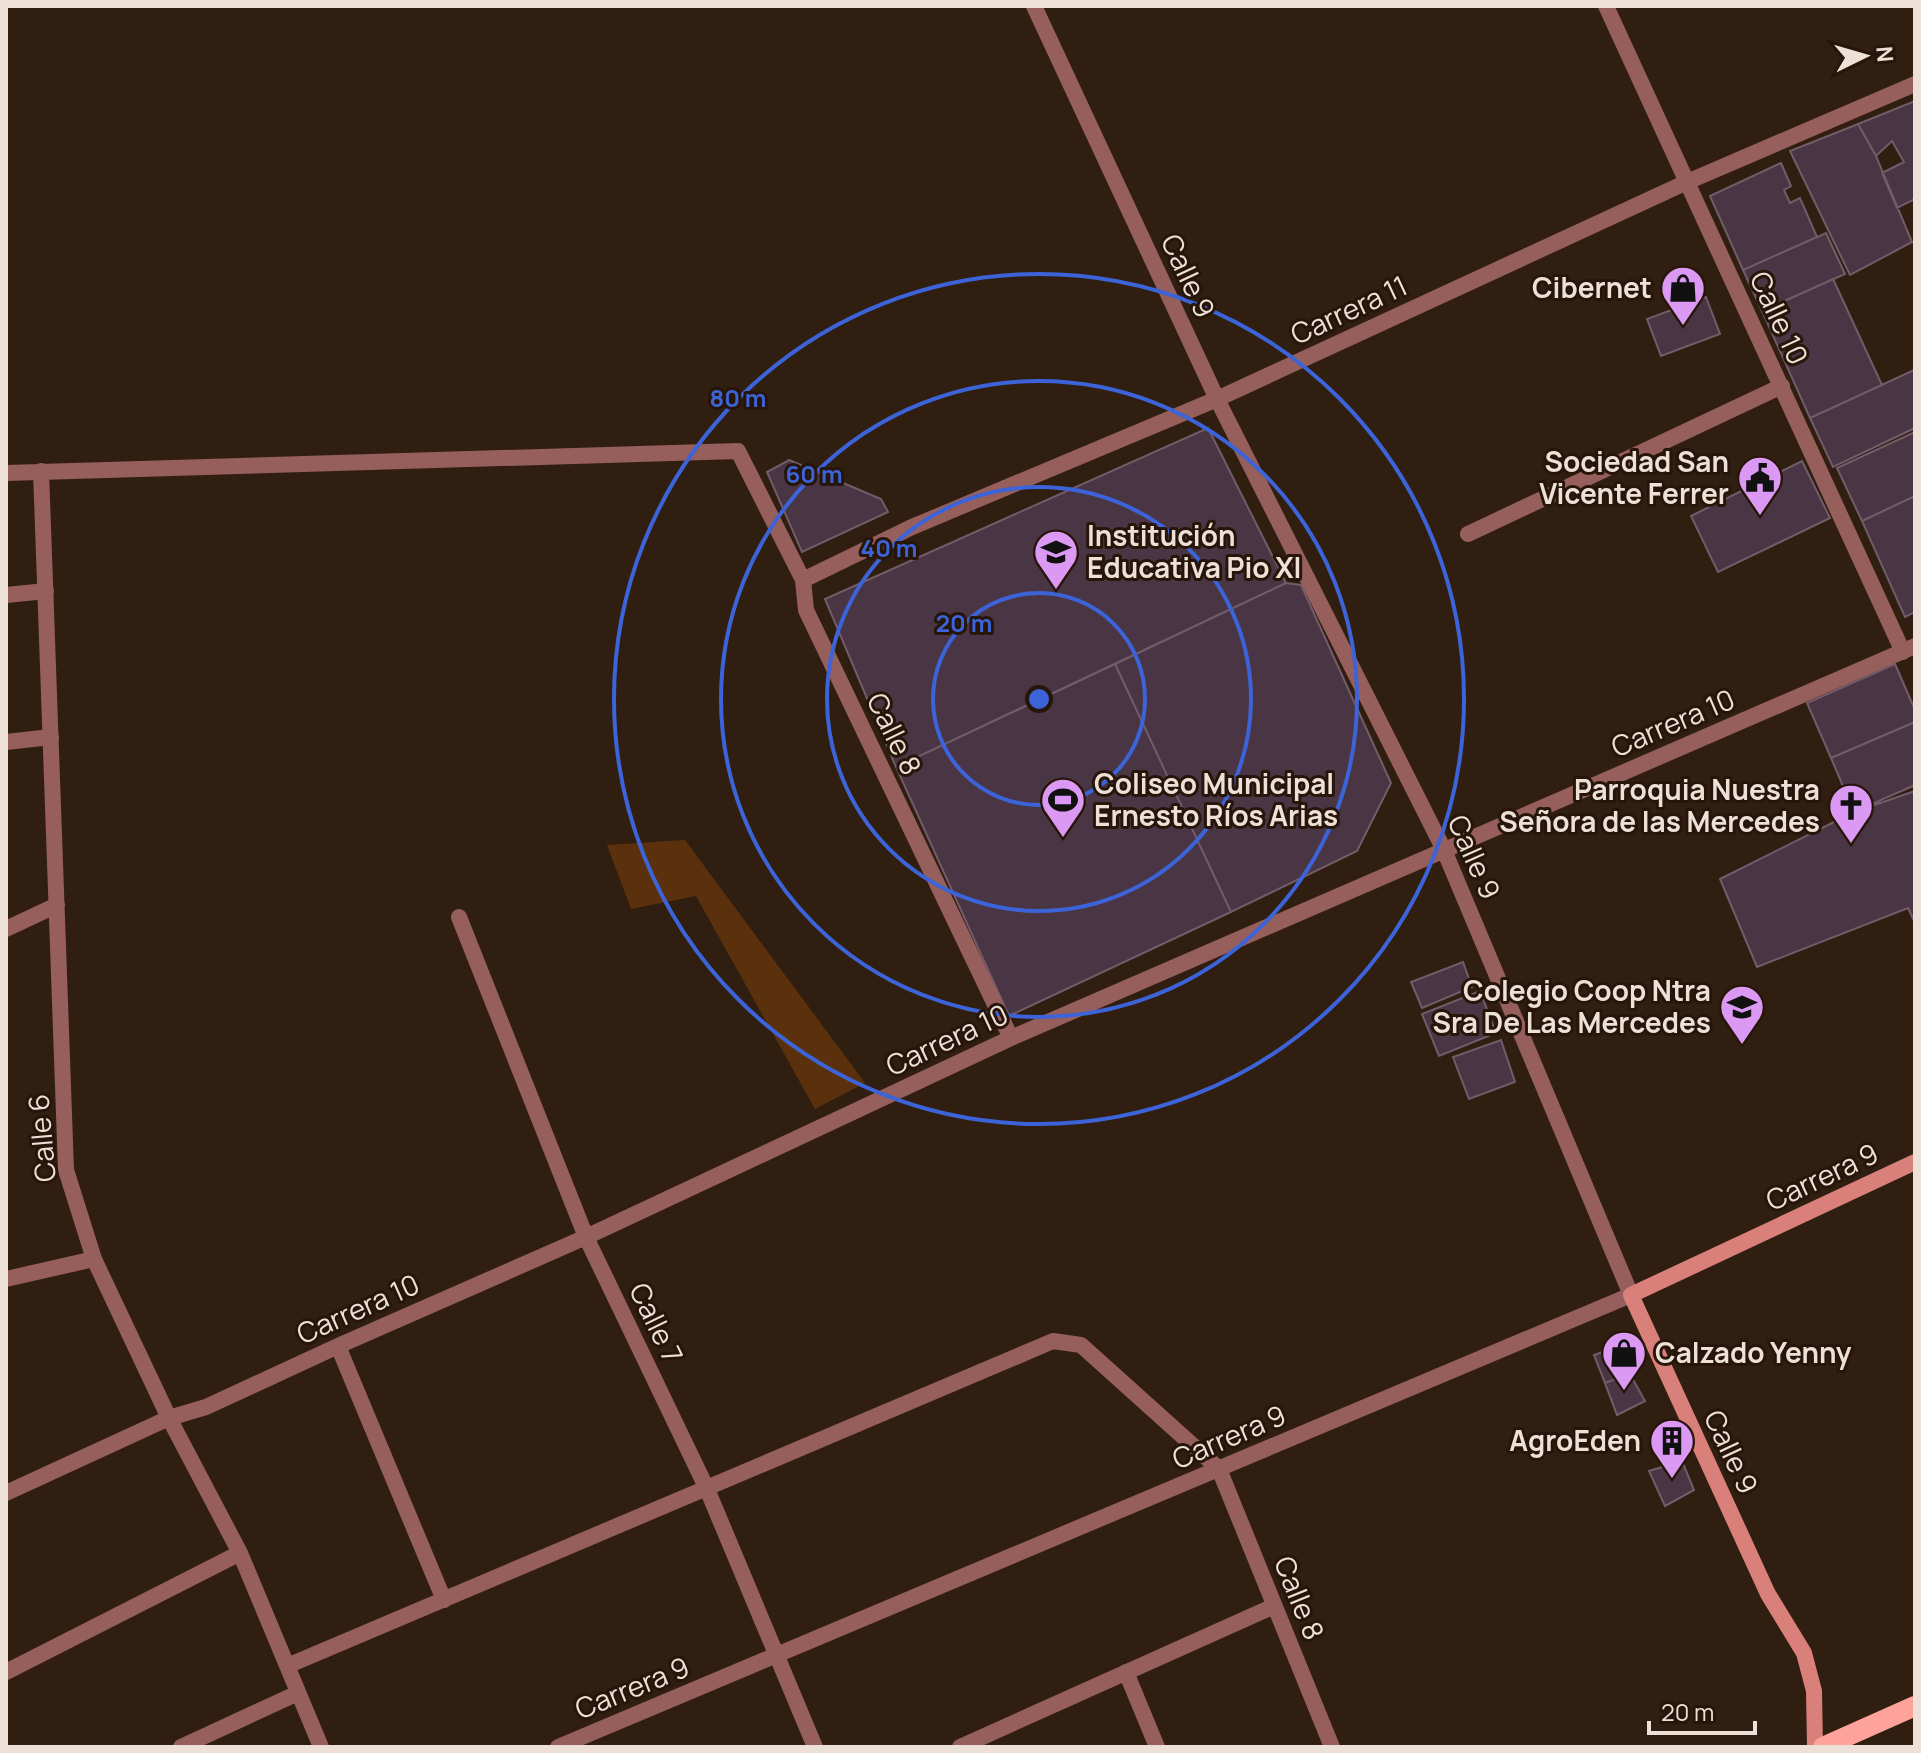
<svg xmlns="http://www.w3.org/2000/svg" width="1921" height="1753" font-family="Manrope,sans-serif">
  <style>
    .green { fill: #5b310d }
    .building { fill: #493543; stroke: #725c6a; stroke-width: 2 }
    .lines { fill: none; stroke-linecap: round; stroke-linejoin: round }
    .service { stroke: #965f5b; stroke-width: 16 }
    .pedestrian { stroke: #965f5b; stroke-width: 16 }
    .minor { stroke: #965f5b; stroke-width: 16 }
    .secondary { stroke: #d9807b; stroke-width: 16 }
    .primary { stroke: #fea29c; stroke-width: 20 }
    .ring { fill: none; stroke: #3c64d8; stroke-width: 4 }
    .labels { text-anchor: middle; stroke-width: 6; stroke-linejoin: round; paint-order: stroke }
    .street-label { font-size: 28px; fill: #ece0d7; stroke: #261508 }
    .poi-label { font-size: 28px; font-weight: bold; fill: #ece0d7; stroke: #261508; text-anchor: end }
    .centre { fill: #3c64d8; stroke: #261508; stroke-width: 4 }
    .ring-label { font-size: 24px; text-anchor: middle; font-weight: bold; fill: #3c64d8; stroke: #261508; stroke-width: 6; stroke-linejoin: round; paint-order: stroke }
  </style>
  <rect width="100%" height="100%" fill="#301e11"/>
  <path class="green" d="M685 840 865 1083 815 1109 696 896 631 909 607 845Z"/>
  <path class="building" d="M1915 101V199L1897 208 1882 173 1904 162 1892 141 1876 156 1858 124Z
    M1858 124 1876 156 1912 242 1850 275 1790 151Z
    M1781 163 1791 186 1784 190 1790 203 1800 198 1817 237 1743 270 1710 196Z
    M1826 233 1845 274 1762 311 1743 270Z
    M1833 279 1882 385 1810 418 1762 311Z
    M1706 297 1720 334 1661 356 1647 319Z
    M1914 370 1915 428 1833 467 1810 418Z
    M1208 428 1286 583 896 767 825 599Z
    M1915 432V496L1862 521 1837 468Z
    M789 460 881 499 888 512 802 552 767 472Z
    M1802 461 1830 518 1718 572 1691 516Z
    M1915 496V612L1905 617 1862 521Z
    M1286 583 1301 585 1391 783 1357 851 1231 912 1115 664Z
    M1115 664 1231 912 1009 1016 896 767Z
    M1895 664 1915 710V722L1831 758 1807 703Z
    M1915 722V785L1854 812 1831 758Z
    M1915 791V923L1908 908 1757 967 1720 879 1854 812Z
    M1463 962 1472 987 1422 1008 1411 982Z
    M1480 991 1496 1033 1439 1056 1422 1014Z
    M1501 1040 1515 1082 1469 1099 1453 1057Z
    M1616 1347 1630 1374 1605 1383 1594 1355Z
    M1630 1374 1645 1401 1617 1415 1605 1383Z
    M1682 1461 1694 1490 1665 1506 1649 1471Z"/>
  <g class="lines">
    <path class="service" d="M1468 534 1782 386"/>
    <path class="pedestrian" d="M6 595 46 591
      M6 742 51 737"/>
    <path class="minor" d="M1606 6 1903 652
      M41 471 66 1170 94 1259 169 1418 240 1553 321 1747
      M6 473 738 451 803 580 806 610 1011 1038
      M803 580 912 527 1217 399 1687 182 1915 84
      M459 917 586 1237 707 1489 815 1747
      M6 929 57 905
      M6 1279 94 1259
      M338 1346 444 1600
      M6 1493 169 1418 206 1407 338 1346 586 1237 1011 1038 1915 646
      M287 1666 1053 1341 1081 1345 1219 1469 1332 1747
      M6 1672 240 1553
      M1126 1672 1157 1747
      M181 1747 298 1693
      M558 1747 1631 1295 1444 850 1217 399 1034 6
      M960 1747 1274 1606"/>
    <path class="secondary" d="M1815 1747 1814 1691 1804 1653 1768 1594 1631 1295 1915 1162"/>
    <path class="primary" d="M1823 1747 1915 1706"/>
  </g>
  <g class="ring">
    <circle cx="1039" cy="699" r="106"/>
    <circle cx="1039" cy="699" r="212"/>
    <circle cx="1039" cy="699" r="318"/>
    <circle cx="1039" cy="699" r="425"/>
  </g>
  <defs>
    <g id="shop-pin" transform="scale(2.3)"><path d="M0 17L-7.5 6A9.5 9.5 0 1 1 7.5 6Z" fill="#dc99f4" stroke="#261508"/><path d="M-5-2.5h2.3a2.7 3.5 0 0 1 5.4 0H5L5.5 6h-11ZM-1.5-2.5h3a1.5 2.3 0 0 0-3 0Z" fill="#111"/></g>
    <g id="civic-pin" transform="scale(2.3)"><path d="M0 17L-7.5 6A9.5 9.5 0 1 1 7.5 6Z" fill="#dc99f4" stroke="#261508"/><path d="M-.6-6.5H3V-4.5H.6V-3L4-1V1h2V6H-6V1h2V-1L-.6-3ZM-1.2 2.5V6h2.4V2.5Z" fill="#111"/></g>
    <g id="school-pin" transform="scale(2.3)"><path d="M0 17L-7.5 6A9.5 9.5 0 1 1 7.5 6Z" fill="#dc99f4" stroke="#261508"/><path d="M0-5L7-2L0 1L-7-2ZM-4 1L0 2.5L4 1V4Q0 6-4 4Z" fill="#111"/></g>
    <g id="stadium-pin" transform="scale(2.3)"><path d="M0 17L-7.5 6A9.5 9.5 0 1 1 7.5 6Z" fill="#dc99f4" stroke="#261508"/><path d="M0-5a6.5 5 0 1 0 0 10a6.5 5 0 1 0 0-10ZM-3.5-1.8h7v3.6h-7Z" fill="#111"/></g>
    <g id="church-pin" transform="scale(2.3)"><path d="M0 17L-7.5 6A9.5 9.5 0 1 1 7.5 6Z" fill="#dc99f4" stroke="#261508"/><path d="M-1.2-6h2.4v3.5h3.3v2.4h-3.3V6h-2.4V-.1h-3.3v-2.4h3.3Z" fill="#111"/></g>
    <g id="building-pin" transform="scale(2.3)"><path d="M0 17L-7.5 6A9.5 9.5 0 1 1 7.5 6Z" fill="#dc99f4" stroke="#261508"/><path d="M-4-6H4V6H1V3H-1V6H-4ZM-2.5-4.3h1.7v1.8h-1.7ZM.8-4.3h1.7v1.8H.8ZM-2.5-1h1.7V.8h-1.7ZM.8-1h1.7V.8H.8Z" fill="#111"/></g>
  </defs>
  <g fill-rule="evenodd">
    <use href="#shop-pin" x="1683" y="288"/>
    <use href="#civic-pin" x="1760" y="478"/>
    <use href="#school-pin" x="1056" y="552"/>
    <use href="#stadium-pin" x="1063" y="800"/>
    <use href="#church-pin" x="1851" y="806"/>
    <use href="#school-pin" x="1742" y="1007"/>
    <use href="#shop-pin" x="1624" y="1353"/>
    <use href="#building-pin" x="1672" y="1441"/>
  </g>
  <g class="labels">
    <g class="street-label">
      <text transform="translate(1188 276) rotate(65)" y="10">Calle 9</text>
      <text transform="translate(1349 310) rotate(-25)" y="10">Carrera 11</text>
      <text transform="translate(1779 318) rotate(65)" y="10">Calle 10</text>
      <text transform="translate(1673 723) rotate(-23)" y="10">Carrera 10</text>
      <text transform="translate(894 734) rotate(64)" y="10">Calle 8</text>
      <text transform="translate(1474 857) rotate(66)" y="10">Calle 9</text>
      <text transform="translate(947 1040) rotate(-25)" y="10">Carrera 10</text>
      <text transform="translate(42 1138) rotate(-95)" y="10">Calle 6</text>
      <text transform="translate(1822 1177) rotate(-25)" y="10">Carrera 9</text>
      <text transform="translate(358 1309) rotate(-24)" y="10">Carrera 10</text>
      <text transform="translate(656 1323) rotate(64)" y="10">Calle 7</text>
      <text transform="translate(1229 1437) rotate(-23)" y="10">Carrera 9</text>
      <text transform="translate(1731 1452) rotate(65)" y="10">Calle 9</text>
      <text transform="translate(1299 1598) rotate(68)" y="10">Calle 8</text>
      <text transform="translate(632 1688) rotate(-22)" y="10">Carrera 9</text>
    </g>
    <g class="poi-label">
      <text x="1652" y="298">Cibernet</text>
      <text x="1729" y="472">Sociedad San<tspan x="1729" dy="32">Vicente Ferrer</tspan></text>
      <text x="1087" y="546" text-anchor="start">Institución<tspan x="1087" dy="32">Educativa Pio XI</tspan></text>
      <text x="1094" y="794" text-anchor="start">Coliseo Municipal<tspan x="1094" dy="32">Ernesto Ríos Arias</tspan></text>
      <text x="1820" y="800">Parroquia Nuestra<tspan x="1820" dy="32">Señora de las Mercedes</tspan></text>
      <text x="1711" y="1001">Colegio Coop Ntra<tspan x="1711" dy="32">Sra De Las Mercedes</tspan></text>
      <text x="1655" y="1363" text-anchor="start">Calzado Yenny</text>
      <text x="1641" y="1451">AgroEden</text>
    </g>
  </g>
  <circle cx="1039" cy="699" r="12" class="centre"/>
  <g class="ring-label">
    <text x="738" y="407">80 m</text>
    <text x="814" y="483">60 m</text>
    <text x="889" y="557">40 m</text>
    <text x="964" y="632">20 m</text>
  </g>
  <rect width="1921" height="1753" fill="none" stroke="#ece0d7" stroke-width="16"/>
  <g transform="translate(1865 56) rotate(85)" stroke="#261508" stroke-width="6" paint-order="stroke">
  <path d="M0-6L14 30L0 20L-14 30Z" fill="#ece0d7"/>
  <text y="-12" font-size="22" font-weight="bold" text-anchor="middle" fill="#ece0d7">N</text>
  </g>
  <path d="M1649 1721v12h106v-12" fill="none" stroke="#ece0d7" stroke-width="4"/>
  <text x="1661" y="1721" font-size="24" fill="#ece0d7" stroke="#261508" stroke-width="6" paint-order="stroke">20 m</text>
</svg>
